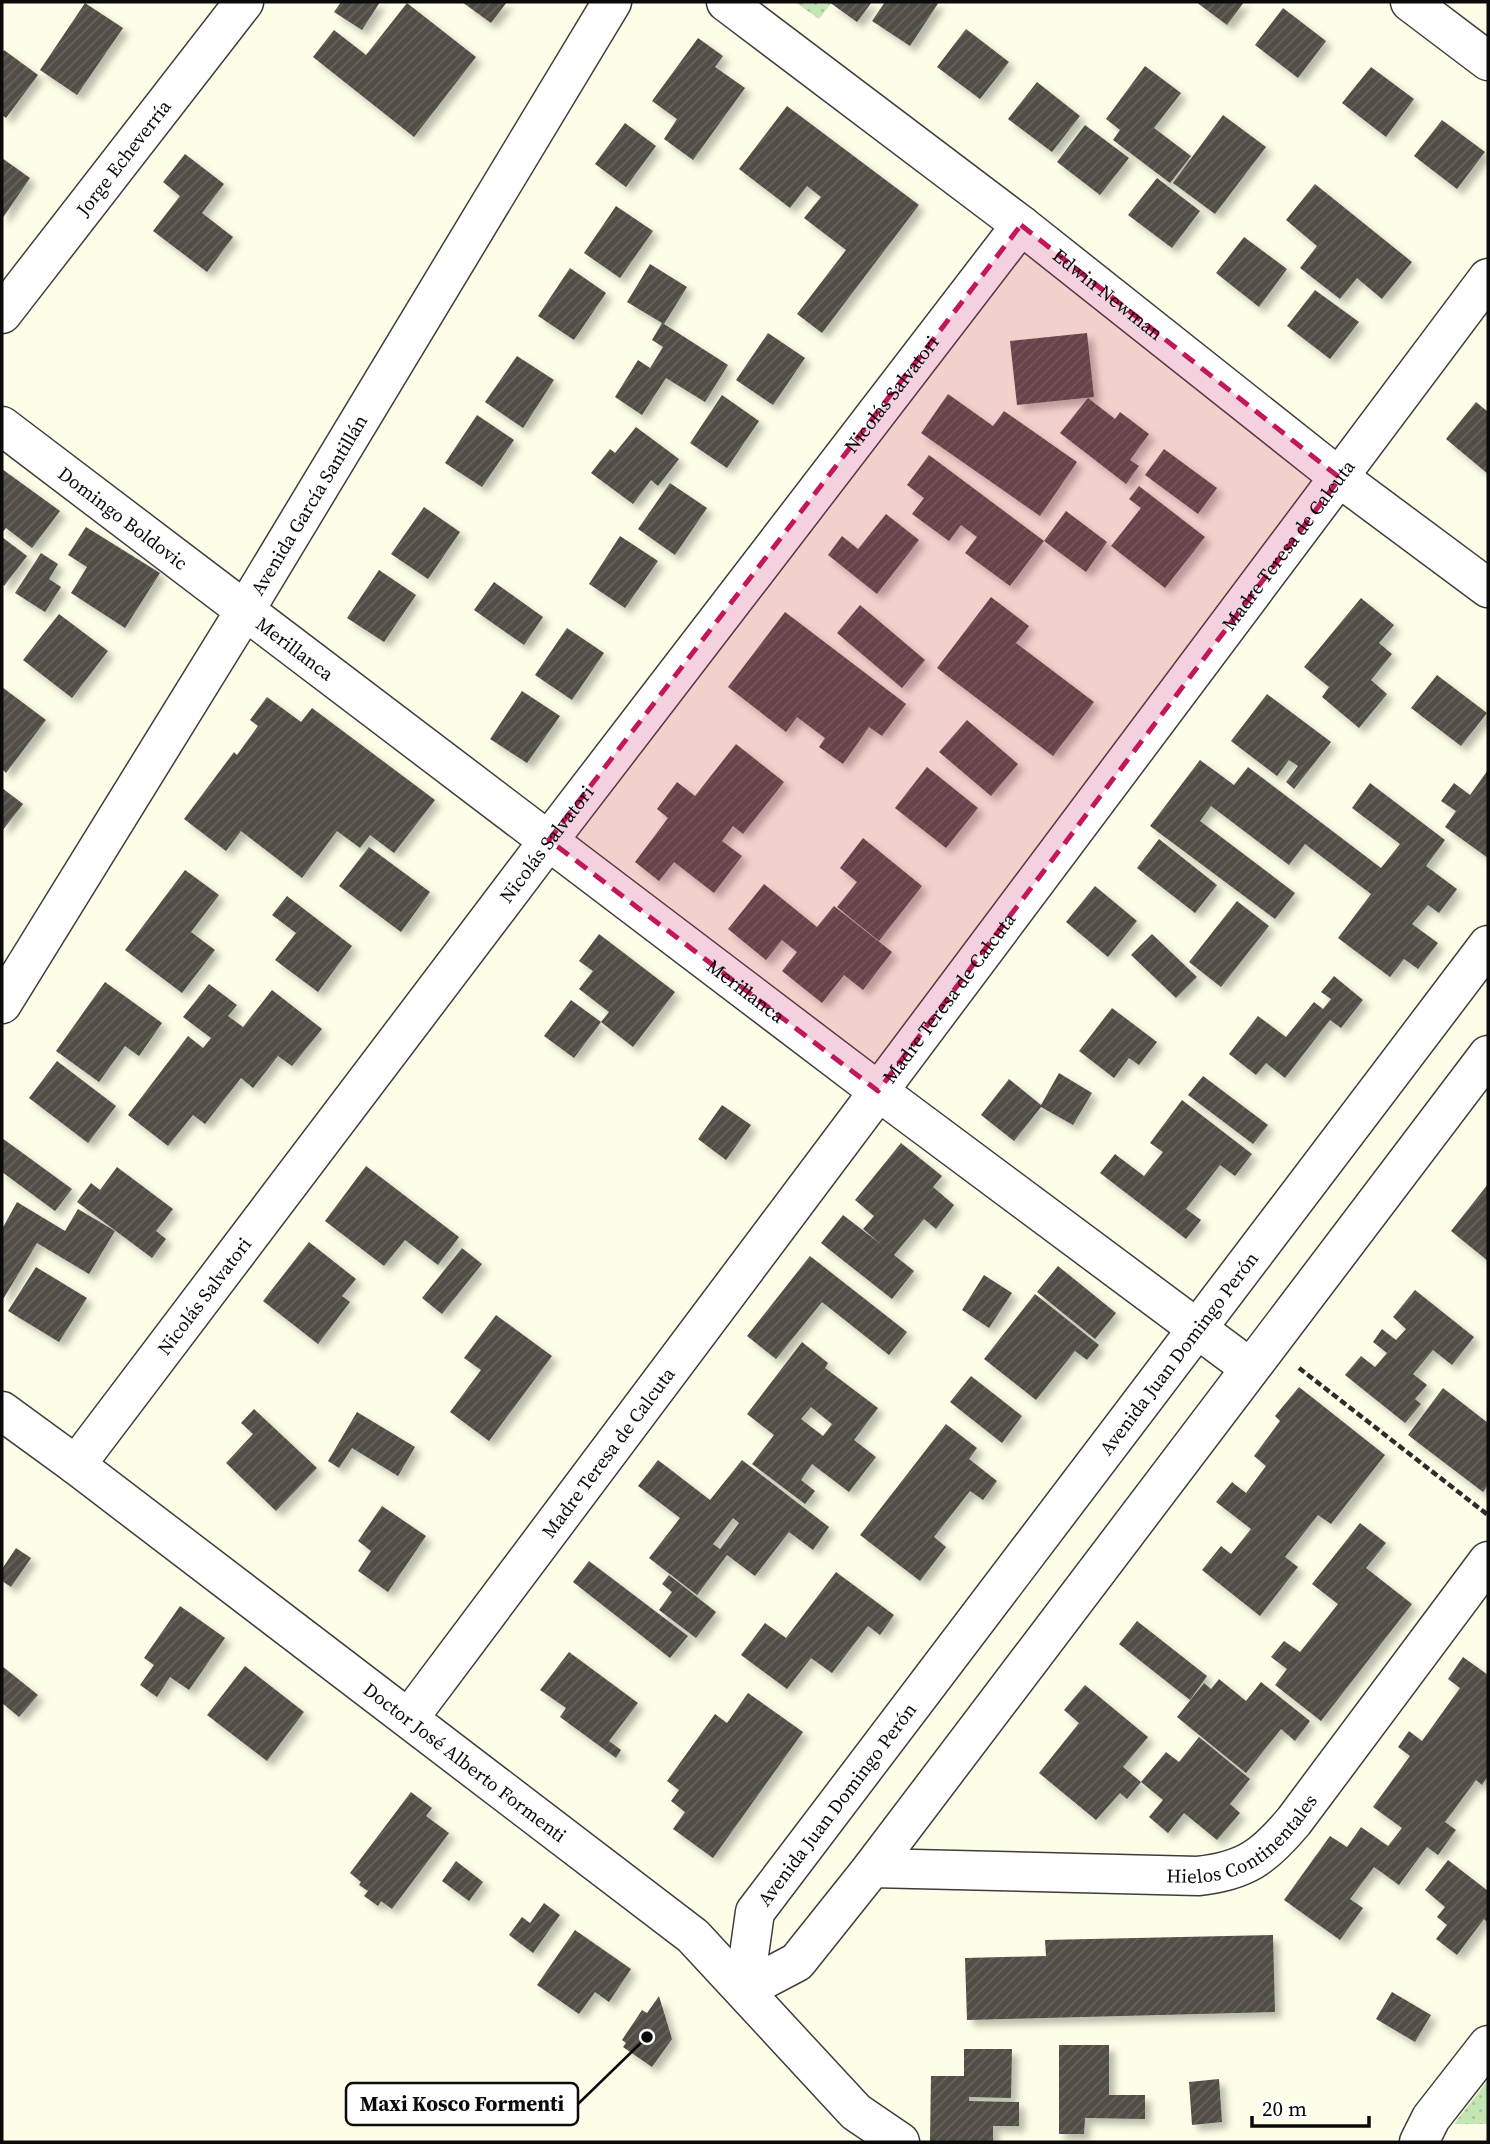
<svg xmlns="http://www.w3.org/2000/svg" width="1490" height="2144" font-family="'Source Serif 4',serif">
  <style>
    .park { fill: url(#park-dots) }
    .building { fill: url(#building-hatch); fill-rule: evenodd; filter: url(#shadow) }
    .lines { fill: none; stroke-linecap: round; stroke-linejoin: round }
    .minor-casing { stroke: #3d3d3d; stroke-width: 41 }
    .path { stroke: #2c2c2c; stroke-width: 4.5; stroke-dasharray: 7 3.5; stroke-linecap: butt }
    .minor { stroke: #fff; stroke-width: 38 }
    .marked { fill: #c2185b; fill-opacity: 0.2; stroke: #c2185b; stroke-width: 5; stroke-dasharray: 14 9; stroke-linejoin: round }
    .labels { text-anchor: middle; stroke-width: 7; stroke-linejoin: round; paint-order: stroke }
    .street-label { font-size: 19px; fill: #0a0a0a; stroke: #fff }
    .leader { fill: none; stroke: #0a0a0a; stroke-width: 2.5 }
    .callout-dot { fill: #0a0a0a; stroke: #fff; stroke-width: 2.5 }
    .callout { fill: #fff; stroke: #0a0a0a; stroke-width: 2.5 }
    .callout-label { font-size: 21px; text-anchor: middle; font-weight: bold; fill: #0a0a0a }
  </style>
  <defs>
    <pattern id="park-dots" width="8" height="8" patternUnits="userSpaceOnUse" patternTransform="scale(1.75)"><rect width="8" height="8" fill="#c3e6b4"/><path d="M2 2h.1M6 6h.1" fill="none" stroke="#a6c499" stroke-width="1.8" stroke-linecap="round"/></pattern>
    <pattern id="building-hatch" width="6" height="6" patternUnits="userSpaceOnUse" patternTransform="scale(1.75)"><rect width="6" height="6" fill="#524e47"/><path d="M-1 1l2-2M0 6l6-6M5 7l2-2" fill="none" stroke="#66635d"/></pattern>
    <filter id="shadow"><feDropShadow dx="6" dy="6" stdDeviation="3.5" flood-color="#0004"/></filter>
  </defs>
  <rect width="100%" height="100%" fill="#fefee8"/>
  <path class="park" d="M795 2H832L819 19Z
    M1488 2080V2124H1454Z"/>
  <path class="building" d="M341 2H380L362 30 334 12Z
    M462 2H507L491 23Z
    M829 2H872L857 22Z
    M885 2H939L910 46 872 21Z
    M1196 2H1244L1227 25Z
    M85 3 123 28 77 95 40 70Z
    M407 3 476 57 414 137 313 57 334 30 366 55Z
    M1283 8 1326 41 1298 78 1255 45Z
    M966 29 1009 62 980 99 937 67Z
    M698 38 723 56 715 67 745 88 693 160 664 139 677 119 652 101Z
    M4 50 38 75 6 118 2 115V54Z
    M1145 66 1181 93 1154 128 1191 156 1170 183 1113 140 1120 130 1106 119Z
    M1371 67 1414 99 1386 137 1342 103Z
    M1037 82 1080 116 1052 152 1008 119Z
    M787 106 919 205 822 333 797 314 846 250 804 218 821 197 807 186 790 208 739 169Z
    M1223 115 1266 147 1215 214 1173 183Z
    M1442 120 1485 152 1457 189 1414 156Z
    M625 123 656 146 626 187 595 164Z
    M1085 125 1129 158 1100 195 1057 162Z
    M185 154 224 184 202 213 233 237 207 272 153 231 180 196 163 182Z
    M2 158 30 178 2 219Z
    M1157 178 1200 211 1172 248 1128 215Z
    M1315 184 1412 262 1382 299 1357 278 1340 299 1300 268 1317 246 1286 220Z
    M616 206 653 231 620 278 584 253Z
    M1244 237 1287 269 1259 307 1216 273Z
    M650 264 687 287 664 324 728 365 705 402 666 378 642 415 615 397 638 360 650 368 663 347 652 340 662 323 627 302Z
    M570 268 606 293 574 340 538 316Z
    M1315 290 1359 322 1330 359 1287 326Z
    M768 333 805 358 773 405 736 380Z
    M1087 333 1094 397 1017 405 1010 341Z
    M517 356 554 380 523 428 485 402Z
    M948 394 993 426 1004 411 1077 462 1040 516 921 433Z
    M722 395 759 421 727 468 690 443Z
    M1088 398 1115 419 1120 412 1149 434 1130 460 1139 466 1126 484 1060 433Z
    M1476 402 1488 412V474L1446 439Z
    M477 415 514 440 482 487 445 463Z
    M636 427 679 459 658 486 651 480 633 504 591 473 610 449 615 453Z
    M1164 449 1217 488 1198 514 1145 475Z
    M929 455 1044 541 1066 511 1107 542 1086 572 1044 541 1010 586 965 553 977 537 961 525 949 541 912 514 924 498 907 485Z
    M2 469 60 511 32 548 6 528 2 533Z
    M670 483 707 508 675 555 638 529Z
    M1139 486 1205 537 1165 588 1111 546 1141 508 1129 499Z
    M424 507 460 532 428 579 391 554Z
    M886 514 919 540 877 594 828 555 842 536 858 549Z
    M86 527 160 573 125 628 71 593 87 567 68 555Z
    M620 536 658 561 625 608 589 584Z
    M2 537 27 556 4 586 2 584Z
    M41 553 58 564 49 579 61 587 45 612 15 593Z
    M379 570 416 595 384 642 347 618Z
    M494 582 543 617 524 645 474 610Z
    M991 597 1029 626 1016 643 1094 702 1053 756 937 668Z
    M1361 598 1394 625 1379 643 1392 654 1371 680 1387 694 1359 728 1322 697 1329 687 1304 667Z
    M860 605 925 660 902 688 837 633Z
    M785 612 906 704 882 736 869 727 843 764 819 747 825 738 797 717 786 732 728 687Z
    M59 614 108 651 72 698 23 660Z
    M567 628 604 653 572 700 535 675Z
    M1437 675 1487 713 1461 746 1411 708Z
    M2 687 46 720 6 773 2 769Z
    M522 691 560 716 527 763 490 739Z
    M1267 694 1331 742 1294 789 1286 782 1298 766 1289 760 1277 776 1231 741Z
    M267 697 301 722 312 708 435 800 394 853 370 835 360 848 337 831 302 878 241 831 226 851 184 819 234 752 237 755 258 726 250 720Z
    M967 720 1018 764 991 796 939 752Z
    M736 744 784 782 743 834 733 826 722 841 742 856 714 893 674 862 659 881 635 862 668 818 657 809 677 782 695 796Z
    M1200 760 1234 785 1248 767 1381 868 1400 844 1352 808 1370 783 1445 840 1426 866 1457 889 1439 913 1428 905 1412 924 1438 943 1418 969 1404 959 1390 977 1338 938 1371 894 1305 844 1289 865 1211 806 1200 821 1295 893 1275 919 1150 826Z
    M927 767 978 808 946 848 895 808Z
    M1488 770V858L1445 827 1456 811 1441 801 1454 783 1470 795Z
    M2 788 23 804 2 831Z
    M863 838 922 886 879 941 837 907 857 882 840 868Z
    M1159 839 1217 885 1195 913 1137 868Z
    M369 847 430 892 401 932 339 886Z
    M185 870 219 895 191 932 215 950 182 993 125 950Z
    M764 884 817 927 834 906 892 952 863 990 844 975 822 1003 782 971 797 952 782 940 766 960 728 929Z
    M1095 886 1137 921 1108 957 1066 922Z
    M287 896 352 946 318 992 275 960 296 933 272 915Z
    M1237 901 1269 926 1221 987 1189 962Z
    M599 934 675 992 633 1047 601 1022 609 1012 579 989 593 971 579 961Z
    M1152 934 1197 977 1176 998 1131 955Z
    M1334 976 1363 1000 1341 1028 1330 1020 1285 1078 1266 1063 1256 1075 1229 1054 1258 1016 1286 1037 1314 1002 1323 1009 1331 999 1321 992Z
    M105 982 162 1023 139 1056 125 1046 99 1082 56 1051Z
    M209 984 237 1005 228 1016 243 1027 272 990 322 1029 292 1066 278 1056 253 1088 241 1078 205 1124 193 1115 168 1146 128 1115 188 1036 203 1048 211 1038 183 1017Z
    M571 1000 601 1022 574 1058 544 1036Z
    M1112 1008 1157 1042 1139 1065 1129 1058 1114 1078 1079 1051Z
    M57 1061 116 1106 88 1143 29 1098Z
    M1059 1073 1092 1093 1073 1125 1041 1107 1014 1141 981 1115 1009 1079 1041 1105Z
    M1203 1076 1268 1125 1253 1144 1188 1095Z
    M1182 1100 1252 1154 1235 1176 1220 1165 1186 1209 1201 1220 1186 1239 1100 1173 1115 1154 1144 1176 1163 1152 1150 1143Z
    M722 1105 751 1125 726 1160 698 1139Z
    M2 1138 72 1189 55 1211 2 1172Z
    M901 1143 942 1176 933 1187 954 1205 936 1229 924 1219 894 1255 914 1271 892 1299 821 1243 843 1215 882 1245 863 1229 874 1216 855 1200Z
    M366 1166 459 1237 438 1265 405 1240 384 1266 325 1221Z
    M117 1167 173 1209 156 1231 166 1239 152 1258 77 1202 91 1183 100 1190Z
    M1488 1184V1261L1451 1231Z
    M17 1202 65 1231 78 1209 115 1231 89 1274 37 1243 2 1301V1229Z
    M309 1242 356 1279 342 1296 350 1302 318 1344 263 1301Z
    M462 1248 482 1264 442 1314 422 1298Z
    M810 1256 907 1332 889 1355 822 1302 776 1359 747 1336Z
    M1058 1266 1116 1313 1095 1339 1037 1292Z
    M36 1267 87 1298 59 1342 8 1311Z
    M984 1275 1012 1293 989 1328 962 1310Z
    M1415 1290 1474 1337 1452 1365 1433 1350 1413 1374 1427 1385 1415 1399 1421 1404 1405 1423 1345 1375 1361 1356 1375 1367 1387 1353 1373 1342 1382 1329 1396 1340 1406 1329 1393 1317Z
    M1035 1294 1099 1345 1087 1360 1075 1351 1036 1400 984 1359Z
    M496 1315 552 1356 489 1441 450 1412 481 1370 464 1358Z
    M802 1342 828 1363 825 1368 878 1408 854 1440 876 1457 849 1492 812 1464 801 1480 815 1491 805 1504 752 1464 774 1435 747 1414ZM811 1407 832 1424 823 1436 801 1419Z
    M971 1376 1022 1416 1002 1443 950 1402Z
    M1299 1387 1385 1455 1331 1524 1318 1515 1285 1557 1298 1567 1260 1616 1202 1570 1221 1546 1231 1554 1251 1529 1216 1502 1232 1482 1246 1493 1266 1466 1254 1456 1280 1421 1275 1416Z
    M1443 1388 1488 1423V1485L1483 1492 1408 1435Z
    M254 1409 317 1468 276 1511 226 1463 253 1434 241 1423Z
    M357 1412 415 1447 398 1476 352 1448 339 1468 328 1461Z
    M946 1424 977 1448 969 1459 997 1481 983 1500 970 1491 934 1537 946 1547 920 1581 860 1535Z
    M658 1460 710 1500 742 1460 829 1527 813 1550 789 1532 755 1576 727 1555 697 1595 649 1558 680 1518 638 1486ZM733 1518 739 1523 720 1549 713 1544Z
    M382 1506 426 1536 388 1592 358 1571 371 1551 358 1541Z
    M1360 1523 1386 1543 1366 1568 1412 1604 1321 1721 1275 1685 1287 1669 1271 1657 1284 1641 1300 1652 1338 1604 1312 1584Z
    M16 1548 31 1558 11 1587 2 1581V1569Z
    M589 1561 688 1636 670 1658 573 1582Z
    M836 1572 894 1615 880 1635 868 1626 832 1673 811 1658 787 1689 741 1655 765 1623 786 1638Z
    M669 1575 716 1612 696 1638 659 1610 672 1592 662 1584Z
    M180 1606 225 1638 189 1690 170 1677 157 1697 140 1685 154 1665 144 1658Z
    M1137 1621 1207 1676 1190 1700 1119 1644Z
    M569 1652 638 1703 609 1741 621 1750 616 1758 560 1717 566 1708 540 1690Z
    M1463 1657 1488 1675V1776L1482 1785 1476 1780 1445 1822 1456 1830 1438 1855 1427 1847 1399 1885 1374 1867 1350 1899 1363 1908 1340 1940 1284 1900 1330 1836 1347 1847 1361 1827 1388 1846 1402 1828 1373 1807 1410 1756 1398 1747 1409 1731 1422 1741 1460 1688 1448 1679Z
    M2 1666 38 1695 19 1717 2 1703Z
    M245 1666 304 1712 267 1761 207 1715Z
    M1219 1679 1246 1701 1261 1682 1310 1721 1295 1741 1281 1729 1246 1773 1177 1717 1204 1683 1211 1689Z
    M1085 1685 1148 1737 1123 1767 1141 1782 1127 1799 1120 1793 1096 1820 1039 1773 1079 1723 1064 1710Z
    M748 1693 803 1732 713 1858 673 1829 685 1812 671 1801 679 1790 667 1781 715 1714 727 1723Z
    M1199 1737 1250 1779 1230 1804 1240 1813 1217 1840 1184 1813 1168 1833 1149 1817 1163 1800 1141 1782 1166 1752 1179 1762Z
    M411 1792 432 1808 426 1816 449 1833 392 1909 381 1901 378 1906 364 1896 368 1891 359 1885 361 1882 350 1873Z
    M1448 1860 1488 1891V1923L1484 1919 1457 1955 1436 1939 1447 1925 1437 1917 1445 1907 1425 1890Z
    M456 1861 483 1882 469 1901 442 1881Z
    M544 1903 560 1915 533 1953 509 1935 522 1917 530 1923Z
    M575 1930 631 1969 609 2002 595 1992 579 2014 537 1985Z
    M1273 1935 1275 2012 967 2020 965 1958 1046 1956 1045 1940Z
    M1392 1992 1431 2015 1415 2042 1376 2019Z
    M659 1996 672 2039 652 2067 623 2047 626 2043 622 2040 642 2010 647 2013Z
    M1059 2045H1109V2095H1145V2119L1085 2118 1084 2134H1059Z
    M964 2049H1012L1011 2098 969 2097V2101L1019 2102V2126H993V2141H930L931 2076H964Z
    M1219 2079 1222 2122 1192 2125 1189 2082Z"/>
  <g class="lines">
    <g class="minor-casing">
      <g id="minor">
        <path id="s1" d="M726 2 1021 225 1340 478 1488 588"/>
        <path d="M1410 2 1488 61"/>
        <path id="s2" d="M2 314 244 2"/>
        <path id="s3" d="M2 426 878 1091 1250 1368"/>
        <path id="s4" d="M2 1004 244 612 612 2"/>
        <path id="s5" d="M2 1411 76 1465 693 1936 856 2112 900 2142"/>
        <path id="s6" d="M76 1465 549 840 1021 225"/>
        <path id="s7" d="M409 1718 1488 278"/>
        <path id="s8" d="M872 1868 1198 1876C1245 1871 1264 1857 1294 1821L1488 1561"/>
        <path id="s9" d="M744 1990 755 1912 1488 945"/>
        <path d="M744 1990 797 1962 872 1868 1488 1055"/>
        <path d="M1419 2142 1431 2118 1488 2045"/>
      </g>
    </g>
    <path class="path" d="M1299 1368 1488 1515"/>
    <use href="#minor" class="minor"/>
  </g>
  <path class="marked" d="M1021 225 1340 478 878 1091 549 840Z"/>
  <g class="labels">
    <g class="street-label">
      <text dy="7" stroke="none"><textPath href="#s2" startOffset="198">Jorge Echeverría</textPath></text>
      <text dy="7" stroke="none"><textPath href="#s1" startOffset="481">Edwin Newman</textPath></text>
      <text dy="7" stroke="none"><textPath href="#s6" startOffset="1346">Nicolás Salvatori</textPath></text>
      <text dy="7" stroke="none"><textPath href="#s4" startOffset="586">Avenida García Santillán</textPath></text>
      <text dy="7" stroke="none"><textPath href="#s3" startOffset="152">Domingo Boldovic</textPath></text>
      <text dy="7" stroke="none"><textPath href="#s7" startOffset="1466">Madre Teresa de Calcuta</textPath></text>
      <text dy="7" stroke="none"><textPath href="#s3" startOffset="368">Merillanca</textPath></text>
      <text dy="7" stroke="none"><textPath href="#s6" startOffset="779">Nicolás Salvatori</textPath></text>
      <text dy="7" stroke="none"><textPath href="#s3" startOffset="934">Merillanca</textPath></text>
      <text dy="7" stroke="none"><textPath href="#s7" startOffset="900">Madre Teresa de Calcuta</textPath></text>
      <text dy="7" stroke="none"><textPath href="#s6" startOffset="212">Nicolás Salvatori</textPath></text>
      <text dy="7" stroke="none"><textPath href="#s9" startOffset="780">Avenida Juan Domingo Perón</textPath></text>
      <text dy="7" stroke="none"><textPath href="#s7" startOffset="332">Madre Teresa de Calcuta</textPath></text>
      <text dy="7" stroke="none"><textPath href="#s5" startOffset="581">Doctor José Alberto Formenti</textPath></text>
      <text dy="7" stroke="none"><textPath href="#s9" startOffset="214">Avenida Juan Domingo Perón</textPath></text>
      <text dy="7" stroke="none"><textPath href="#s8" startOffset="383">Hielos Continentales</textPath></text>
    </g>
  </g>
  <path class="leader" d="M647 2037L578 2104"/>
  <circle class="callout-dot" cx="647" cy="2037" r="7"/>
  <rect class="callout" x="346" y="2083" width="232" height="42" rx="7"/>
  <g class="callout-label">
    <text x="462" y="2111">Maxi Kosco Formenti</text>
  </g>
  <rect width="1490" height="2144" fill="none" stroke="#0a0a0a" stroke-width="7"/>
  <path d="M1252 2116v10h117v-10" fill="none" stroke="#0a0a0a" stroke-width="3.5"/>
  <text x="1262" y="2116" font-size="21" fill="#0a0a0a" stroke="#ffffff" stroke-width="5" paint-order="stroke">20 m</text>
</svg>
